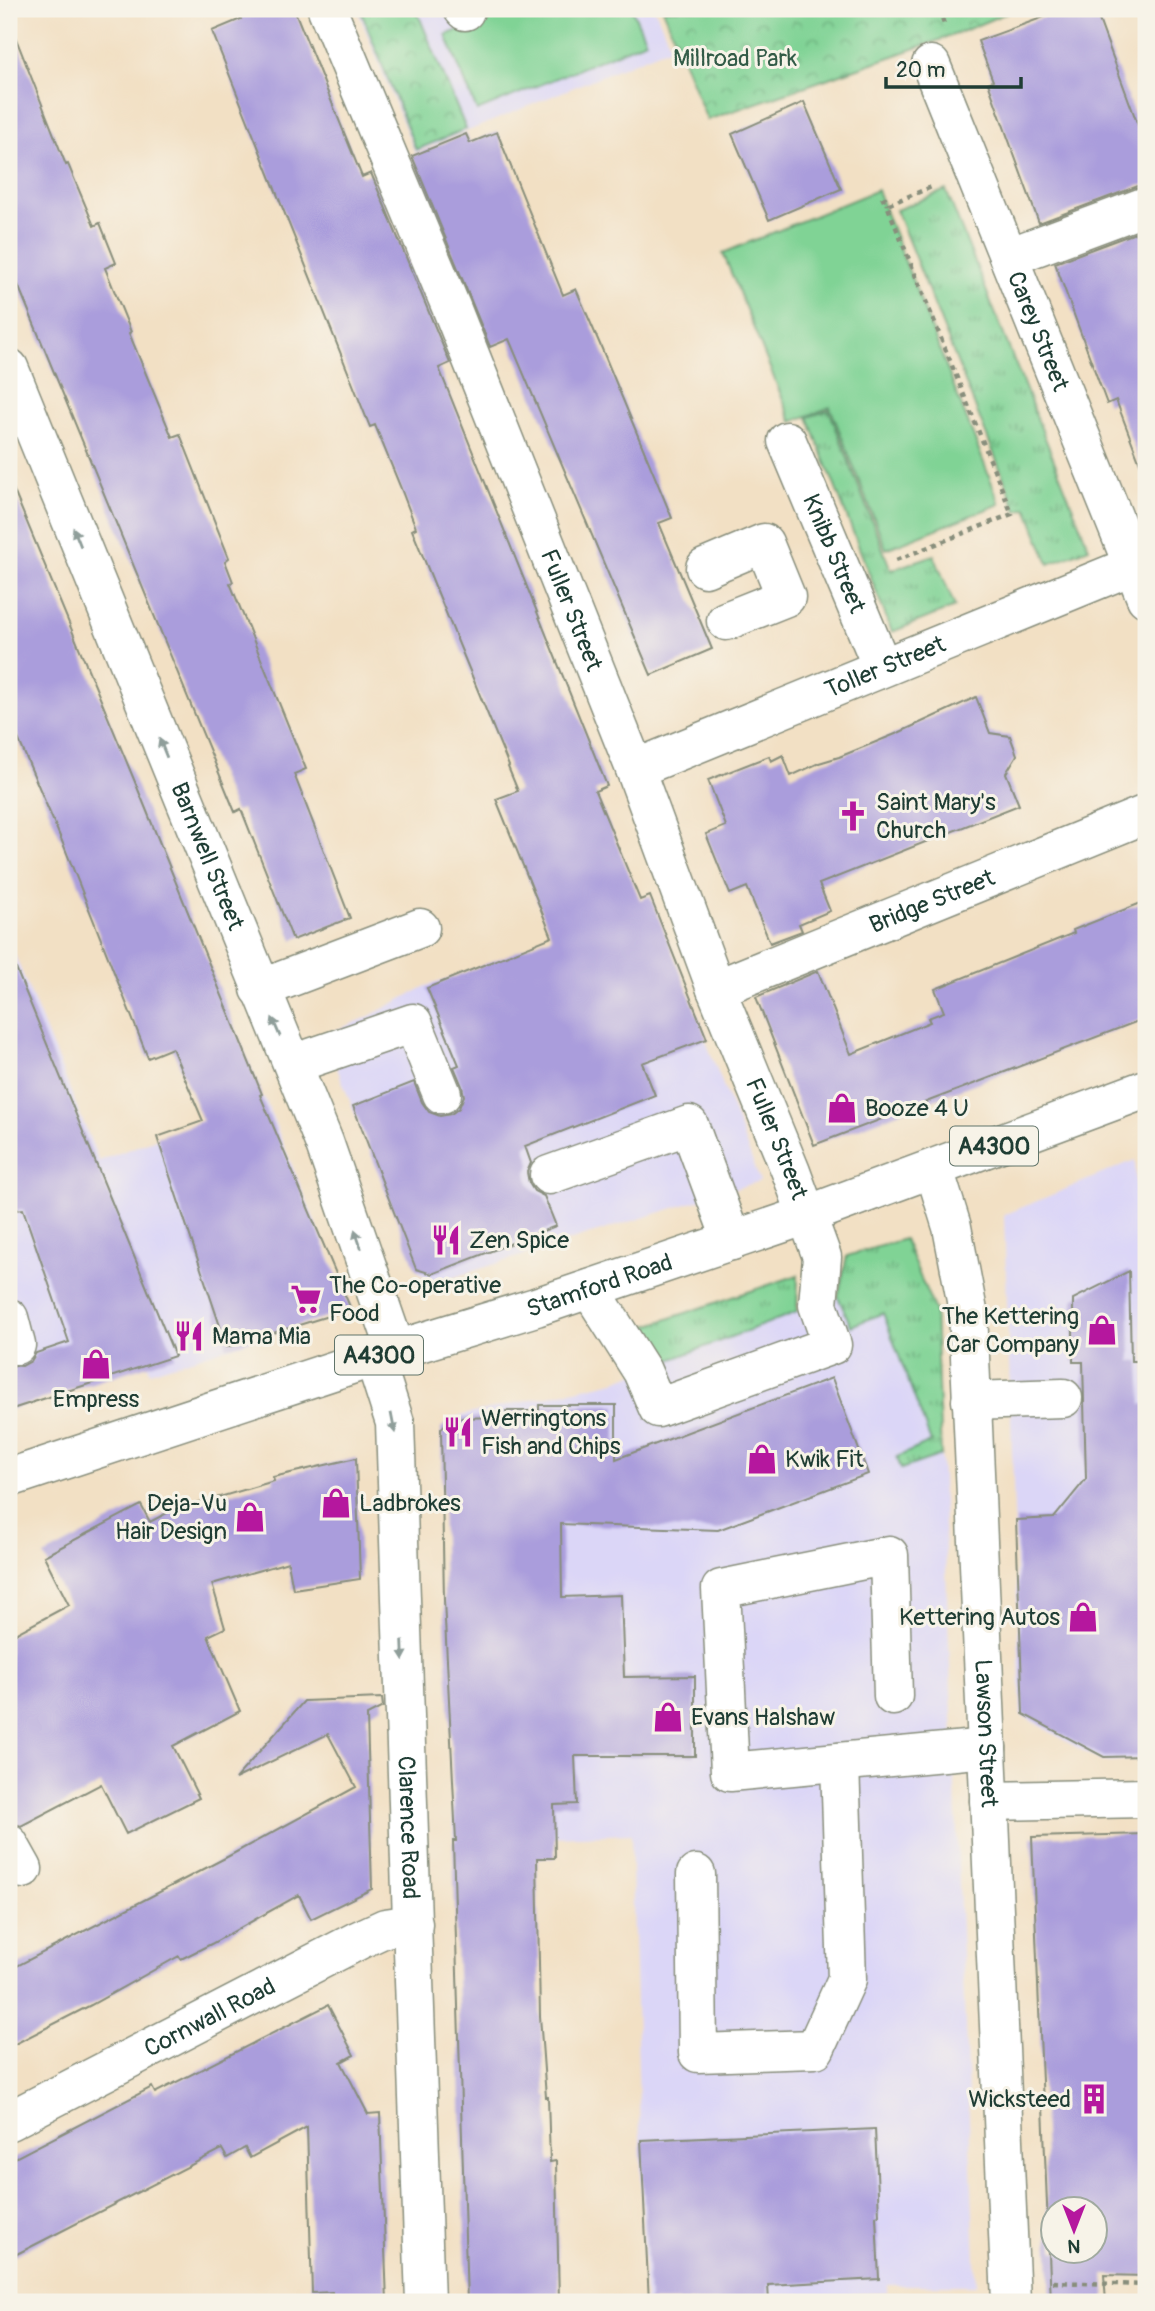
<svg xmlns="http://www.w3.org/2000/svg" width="1155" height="2311" font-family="Pangolin,sans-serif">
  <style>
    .built { fill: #dbd6f7 }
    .grass { fill: url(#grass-tufts); stroke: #508864; stroke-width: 2 }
    .park { fill: url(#park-crowns); stroke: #508864; stroke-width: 2 }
    .garden { fill: #80d395; stroke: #508864; stroke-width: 2 }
    .building { fill: #aa9ddc; fill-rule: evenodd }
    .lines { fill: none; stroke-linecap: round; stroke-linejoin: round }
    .minor-casing { stroke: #888e7c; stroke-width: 41 }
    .major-casing { stroke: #888e7c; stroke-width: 41 }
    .path { stroke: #888e7c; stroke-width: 4.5; stroke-dasharray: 5 5; stroke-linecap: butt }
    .minor { stroke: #fff; stroke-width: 38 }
    .major { stroke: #fff; stroke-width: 38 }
    .oneway { fill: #8f9e9a }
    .labels { text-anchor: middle; stroke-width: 6; stroke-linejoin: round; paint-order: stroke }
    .shield { fill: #f7f3e8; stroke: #60746a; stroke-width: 2 }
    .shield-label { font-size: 23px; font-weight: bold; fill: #1f3d34 }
    .park-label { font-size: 24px; fill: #325b47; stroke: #f7f3e8 }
    .street-label { font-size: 24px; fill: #1f3d34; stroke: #f7f3e8 }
    .poi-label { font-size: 24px; fill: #1f3d34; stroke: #f7f3e8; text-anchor: start }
  </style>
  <defs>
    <pattern id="grass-tufts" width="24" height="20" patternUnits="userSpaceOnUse" patternTransform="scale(1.75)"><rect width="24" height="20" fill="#80d395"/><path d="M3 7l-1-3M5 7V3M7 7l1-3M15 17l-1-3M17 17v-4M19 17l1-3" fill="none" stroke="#68ac7a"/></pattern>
    <pattern id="park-crowns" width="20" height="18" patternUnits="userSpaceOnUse" patternTransform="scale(1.75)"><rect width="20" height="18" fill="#80d395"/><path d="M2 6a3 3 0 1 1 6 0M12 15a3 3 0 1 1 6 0" fill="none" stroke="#68ac7a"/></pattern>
  </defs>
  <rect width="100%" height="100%" fill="#f7f3e8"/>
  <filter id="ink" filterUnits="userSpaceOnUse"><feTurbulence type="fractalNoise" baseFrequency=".0143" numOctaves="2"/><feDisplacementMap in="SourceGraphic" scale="14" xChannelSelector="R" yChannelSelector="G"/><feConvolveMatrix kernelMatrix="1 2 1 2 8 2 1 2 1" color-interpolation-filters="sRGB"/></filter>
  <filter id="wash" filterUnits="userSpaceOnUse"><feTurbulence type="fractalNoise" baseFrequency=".00686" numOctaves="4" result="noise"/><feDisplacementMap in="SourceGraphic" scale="28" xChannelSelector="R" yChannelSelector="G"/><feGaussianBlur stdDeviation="1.57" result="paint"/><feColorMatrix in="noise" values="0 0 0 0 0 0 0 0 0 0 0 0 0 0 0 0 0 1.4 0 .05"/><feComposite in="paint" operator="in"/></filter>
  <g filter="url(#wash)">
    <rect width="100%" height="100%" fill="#f2e0c4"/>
    <path class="built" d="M357 9H655L671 47 415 153Z
      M650 896 760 1181 432 1284 416 1269 324 1035 366 1018 426 986 458 976Z
      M9 941 99 1161 264 1097 351 1309 150 1372 148 1365 9 1410Z
      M1135 1160 1146 1399V1759L1102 1762 1021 1715 1004 1215Z
      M838 1297 935 1311 976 2285H887V2293L853 2294V2302H645L631 1834 454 1841 441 1429 451 1418 615 1381Z"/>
    <path class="grass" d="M946 190 1089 548 1049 564 1027 508 1017 511 896 210Z
      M829 410 891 570 934 555 955 607 892 632 808 417Z
      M904 1239 935 1311 941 1455 901 1469 897 1457 931 1442 883 1313 851 1326 838 1297 847 1256Z
      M798 1275 797 1312 665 1362 644 1327Z"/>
    <path class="park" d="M360 9H416L466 129 416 150Z
      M663 9H1016L954 35 707 120Z"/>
    <path class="garden" d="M511 9H632L646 41 477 111 446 35Z
      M877 190 1000 504 886 549 830 407 792 422 723 253Z"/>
    <g id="blocks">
      <path class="building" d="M237 9H294L362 177 371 173 450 363 439 368 607 786 595 791 640 900 650 896 707 1039 642 1063 655 1095 525 1146 531 1163 527 1172 529 1183 534 1191 544 1196 556 1226 432 1274 416 1269 353 1106 414 1082 422 1102 429 1112 440 1116 451 1114 459 1108 464 1096 462 1086 454 1067 459 1065 427 988 552 937 496 799 518 791 508 767 509 766 412 530 416 528 400 486 375 425 370 427 212 31 241 19Z
        M1066 9H1095L1146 147V185L1138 186 1039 223 988 83 993 81 978 41Z
        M11 26 66 165 68 164 94 226 100 223 116 263 105 268 131 332 129 333 172 437 180 434 229 558 225 561 233 582 230 583 306 769 294 774 350 918 293 940 241 809 235 812 9 263V27Z
        M804 102 841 189 769 220 732 134Z
        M497 132 563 295 576 289 602 349 672 518 659 523 712 649 651 675 509 339 490 347 412 156 466 134 470 143Z
        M1146 229V471H1143L1116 400 1107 404 1055 263Z
        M9 479 135 782 262 1094 260 1095 351 1309 227 1347 157 1137 203 1121 172 1048 148 1058 64 846 9 717Z
        M976 697 990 733 1010 736 1017 755 1006 773 1019 805 819 884 830 911 799 924 802 931 770 943 747 887 730 894 706 834 726 826 708 780 769 756 771 761 783 755 791 776 819 763 839 757 898 733Z
        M1146 901V1018L814 1145 756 997 818 971 851 1054 930 1022 928 1018 944 1012 935 989 1074 933 1073 930Z
        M10 954 175 1356 9 1410V1365L22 1366 31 1361 36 1353 69 1342 23 1209 9 1211Z
        M1129 1271 1131 1361H1140L1142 1404H1146V1756L1104 1757 1023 1714 1016 1520 1054 1518 1086 1479 1083 1362H1073V1299Z
        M832 1378 868 1474 718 1530 561 1524 562 1597 621 1595 624 1677 695 1676V1756H575L577 1804 554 1805 555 1858H537L540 2016 546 2097H548L550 2162 556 2161 559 2302H467L453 1841H456L444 1600 441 1429 451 1418 507 1417 506 1411H539V1405H616V1459Z
        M356 1458 360 1579 293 1589 288 1562 212 1584 225 1628 208 1636 240 1711 173 1746 199 1798 126 1834 101 1784 21 1826 9 1822V1637L69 1605 44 1556 141 1505 150 1522 188 1502 189 1506 274 1481 273 1477Z
        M382 1698 383 1707 367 1715 372 1889 311 1919 299 1895 211 1944 181 1959 179 1956 91 2005 9 2047V1970L229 1856 356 1787 328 1734 235 1779 304 1701Z
        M1146 1834V2276L1104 2275 1106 2302H1051L1032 1837ZM1054 2209H1096V2251H1054Z
        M328 2005 354 2055 341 2062 368 2114 380 2113 387 2302H332V2292L312 2293 307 2127 250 2158 245 2148 227 2158 222 2149 9 2258V2161L152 2087 155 2093Z
        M875 2129 879 2215 876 2216 879 2279 768 2285 769 2302H649L641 2140Z"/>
    </g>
  </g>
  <g filter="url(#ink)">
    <use href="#blocks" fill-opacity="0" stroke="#888e7c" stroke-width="2"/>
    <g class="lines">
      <g class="minor-casing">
        <g id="minor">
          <path id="s1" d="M327 9 451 307 635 769 716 989 791 1172 822 1257 818 1305 832 1345 658 1408 642 1371 590 1289"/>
          <path d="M463 9 465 11"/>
          <path id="s2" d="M931 65 1146 598"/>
          <path d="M1009 257 1146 206"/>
          <path id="s3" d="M9 368 324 1142 396 1350"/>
          <path id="s4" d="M787 441 882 667"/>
          <path d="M705 568 764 543 786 597 726 621"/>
          <path id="s5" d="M635 769 1134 565"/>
          <path d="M260 989 420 928"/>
          <path id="s6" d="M716 989 1146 814"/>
          <path d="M293 1064 413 1023 442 1094"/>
          <path id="s7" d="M934 1169 952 1227 968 1311 1011 2302"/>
          <path d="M549 1175 689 1125 732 1241"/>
          <path d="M9 1318 16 1345"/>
          <path id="s8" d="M374 1357 395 1423 425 2302"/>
          <path d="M971 1401 1063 1398"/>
          <path d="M893 1696 889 1555 721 1589 730 1772 987 1748"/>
          <path d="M989 1801 1146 1798"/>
          <path d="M9 1844 23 1869"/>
          <path d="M696 1874 698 2053 815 2049 847 1979 840 1762"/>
          <path id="s9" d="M9 2121 359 1940 385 1928 413 1924"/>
        </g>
      </g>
      <g class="major-casing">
        <g id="major">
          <path id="s10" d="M9 1478 396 1350 536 1307 807 1215 1146 1089"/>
        </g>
      </g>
      <path class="path" d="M940 9 944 25
        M881 200 885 198 887 205
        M896 560 1012 514 887 205 934 186
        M1053 2282 1146 2285"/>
      <use href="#minor" class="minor"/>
      <use href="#major" class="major"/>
    </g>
    <defs><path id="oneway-solid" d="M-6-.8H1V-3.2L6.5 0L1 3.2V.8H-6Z" transform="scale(1.75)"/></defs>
    <g class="oneway">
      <use href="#oneway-solid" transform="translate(77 537) rotate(-112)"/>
      <use href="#oneway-solid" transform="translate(163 748) rotate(-112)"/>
      <use href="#oneway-solid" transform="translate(276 1027) rotate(-113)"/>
      <use href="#oneway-solid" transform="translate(358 1239) rotate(-109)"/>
      <use href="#oneway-solid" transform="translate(393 1423) rotate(79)"/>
      <use href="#oneway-solid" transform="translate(403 1650) rotate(88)"/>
    </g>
  </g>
  <defs>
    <g id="church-bare" transform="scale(2.415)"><path d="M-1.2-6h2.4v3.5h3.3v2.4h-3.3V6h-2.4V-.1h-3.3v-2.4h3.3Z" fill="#b5179e" stroke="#f7f3e8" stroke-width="2.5" paint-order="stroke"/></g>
    <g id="shop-bare" transform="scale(2.415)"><path d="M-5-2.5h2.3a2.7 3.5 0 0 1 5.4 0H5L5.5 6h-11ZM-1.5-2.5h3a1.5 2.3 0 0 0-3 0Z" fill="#b5179e" stroke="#f7f3e8" stroke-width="2.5" paint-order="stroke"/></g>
    <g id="restaurant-bare" transform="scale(2.415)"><path d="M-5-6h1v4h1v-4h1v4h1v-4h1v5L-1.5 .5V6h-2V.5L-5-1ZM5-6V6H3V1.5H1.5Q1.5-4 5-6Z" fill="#b5179e" stroke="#f7f3e8" stroke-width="2.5" paint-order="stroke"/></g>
    <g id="supermarket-bare" transform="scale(2.415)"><path d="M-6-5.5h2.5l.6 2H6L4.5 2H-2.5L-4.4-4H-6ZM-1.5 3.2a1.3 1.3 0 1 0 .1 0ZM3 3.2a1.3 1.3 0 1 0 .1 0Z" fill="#b5179e" stroke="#f7f3e8" stroke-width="2.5" paint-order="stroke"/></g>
    <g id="building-bare" transform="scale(2.415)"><path d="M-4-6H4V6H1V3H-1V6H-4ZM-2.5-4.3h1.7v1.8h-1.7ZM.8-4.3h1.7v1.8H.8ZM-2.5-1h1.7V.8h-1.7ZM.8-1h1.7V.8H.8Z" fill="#b5179e" stroke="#f7f3e8" stroke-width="2.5" paint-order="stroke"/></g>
  </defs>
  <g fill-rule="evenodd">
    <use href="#church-bare" x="853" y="816"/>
    <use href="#shop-bare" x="842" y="1108"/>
    <use href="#restaurant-bare" x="446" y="1240"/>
    <use href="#supermarket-bare" x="306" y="1299"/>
    <use href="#shop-bare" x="1102" y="1330"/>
    <use href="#restaurant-bare" x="189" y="1336"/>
    <use href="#shop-bare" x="96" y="1364"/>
    <use href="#restaurant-bare" x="458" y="1432"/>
    <use href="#shop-bare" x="762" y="1459"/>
    <use href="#shop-bare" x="336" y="1503"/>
    <use href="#shop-bare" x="250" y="1517"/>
    <use href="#shop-bare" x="1083" y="1617"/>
    <use href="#shop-bare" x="668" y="1717"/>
    <use href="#building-bare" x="1094" y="2099"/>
  </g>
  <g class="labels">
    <g class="shield">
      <rect x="950" y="1126.5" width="88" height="39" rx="5"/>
      <rect x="335" y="1335.5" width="88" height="39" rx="5"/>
    </g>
    <g class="shield-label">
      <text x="994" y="1154">A4300</text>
      <text x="379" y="1363">A4300</text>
    </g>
    <g class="park-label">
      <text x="735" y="66">Millroad Park</text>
    </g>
    <g class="street-label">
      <text dy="8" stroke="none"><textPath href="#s2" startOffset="287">Carey Street</textPath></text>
      <text dy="8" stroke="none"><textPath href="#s4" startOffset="122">Knibb Street</textPath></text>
      <text dy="8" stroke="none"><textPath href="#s1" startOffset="649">Fuller Street</textPath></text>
      <text dy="8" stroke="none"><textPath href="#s5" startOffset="270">Toller Street</textPath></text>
      <text dy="8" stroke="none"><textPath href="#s3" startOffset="527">Barnwell Street</textPath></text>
      <text dy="8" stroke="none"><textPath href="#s6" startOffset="233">Bridge Street</textPath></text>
      <text dy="8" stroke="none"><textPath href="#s1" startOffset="1216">Fuller Street</textPath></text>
      <text dy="8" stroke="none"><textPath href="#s10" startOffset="621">Stamford Road</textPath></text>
      <text dy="8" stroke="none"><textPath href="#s7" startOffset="569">Lawson Street</textPath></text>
      <text dy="8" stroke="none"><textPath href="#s8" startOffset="474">Clarence Road</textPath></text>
      <text dy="8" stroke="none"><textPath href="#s9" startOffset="226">Cornwall Road</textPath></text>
    </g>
    <g class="poi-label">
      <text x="876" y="810">Saint Mary's<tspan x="876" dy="28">Church</tspan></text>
      <text x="865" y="1116">Booze 4 U</text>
      <text x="469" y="1248">Zen Spice</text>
      <text x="329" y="1293">The Co-operative<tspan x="329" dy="28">Food</tspan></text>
      <text x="1079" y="1324" text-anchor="end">The Kettering<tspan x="1079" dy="28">Car Company</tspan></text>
      <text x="212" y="1344">Mama Mia</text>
      <text x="96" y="1407" text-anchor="middle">Empress</text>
      <text x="481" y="1426">Werringtons<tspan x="481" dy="28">Fish and Chips</tspan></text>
      <text x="785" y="1467">Kwik Fit</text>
      <text x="227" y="1511" text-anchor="end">Deja-Vu<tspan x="227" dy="28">Hair Design</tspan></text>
      <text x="359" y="1511">Ladbrokes</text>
      <text x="1060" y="1625" text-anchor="end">Kettering Autos</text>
      <text x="691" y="1725">Evans Halshaw</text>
      <text x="1071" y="2107" text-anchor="end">Wicksteed</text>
    </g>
  </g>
  <rect width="1155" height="2311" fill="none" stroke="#f7f3e8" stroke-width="35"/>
  <g transform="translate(1074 2230) rotate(180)"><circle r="33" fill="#f7f3e8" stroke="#a1aaa0" stroke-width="2"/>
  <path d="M0-5L12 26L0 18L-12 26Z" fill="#b5179e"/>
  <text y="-10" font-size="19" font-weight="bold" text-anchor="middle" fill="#1f3d34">N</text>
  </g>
  <path d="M886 77v10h135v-10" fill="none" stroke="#1f3d34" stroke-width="3.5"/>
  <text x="896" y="77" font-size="21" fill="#1f3d34" stroke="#f7f3e8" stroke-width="5" paint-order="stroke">20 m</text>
</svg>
